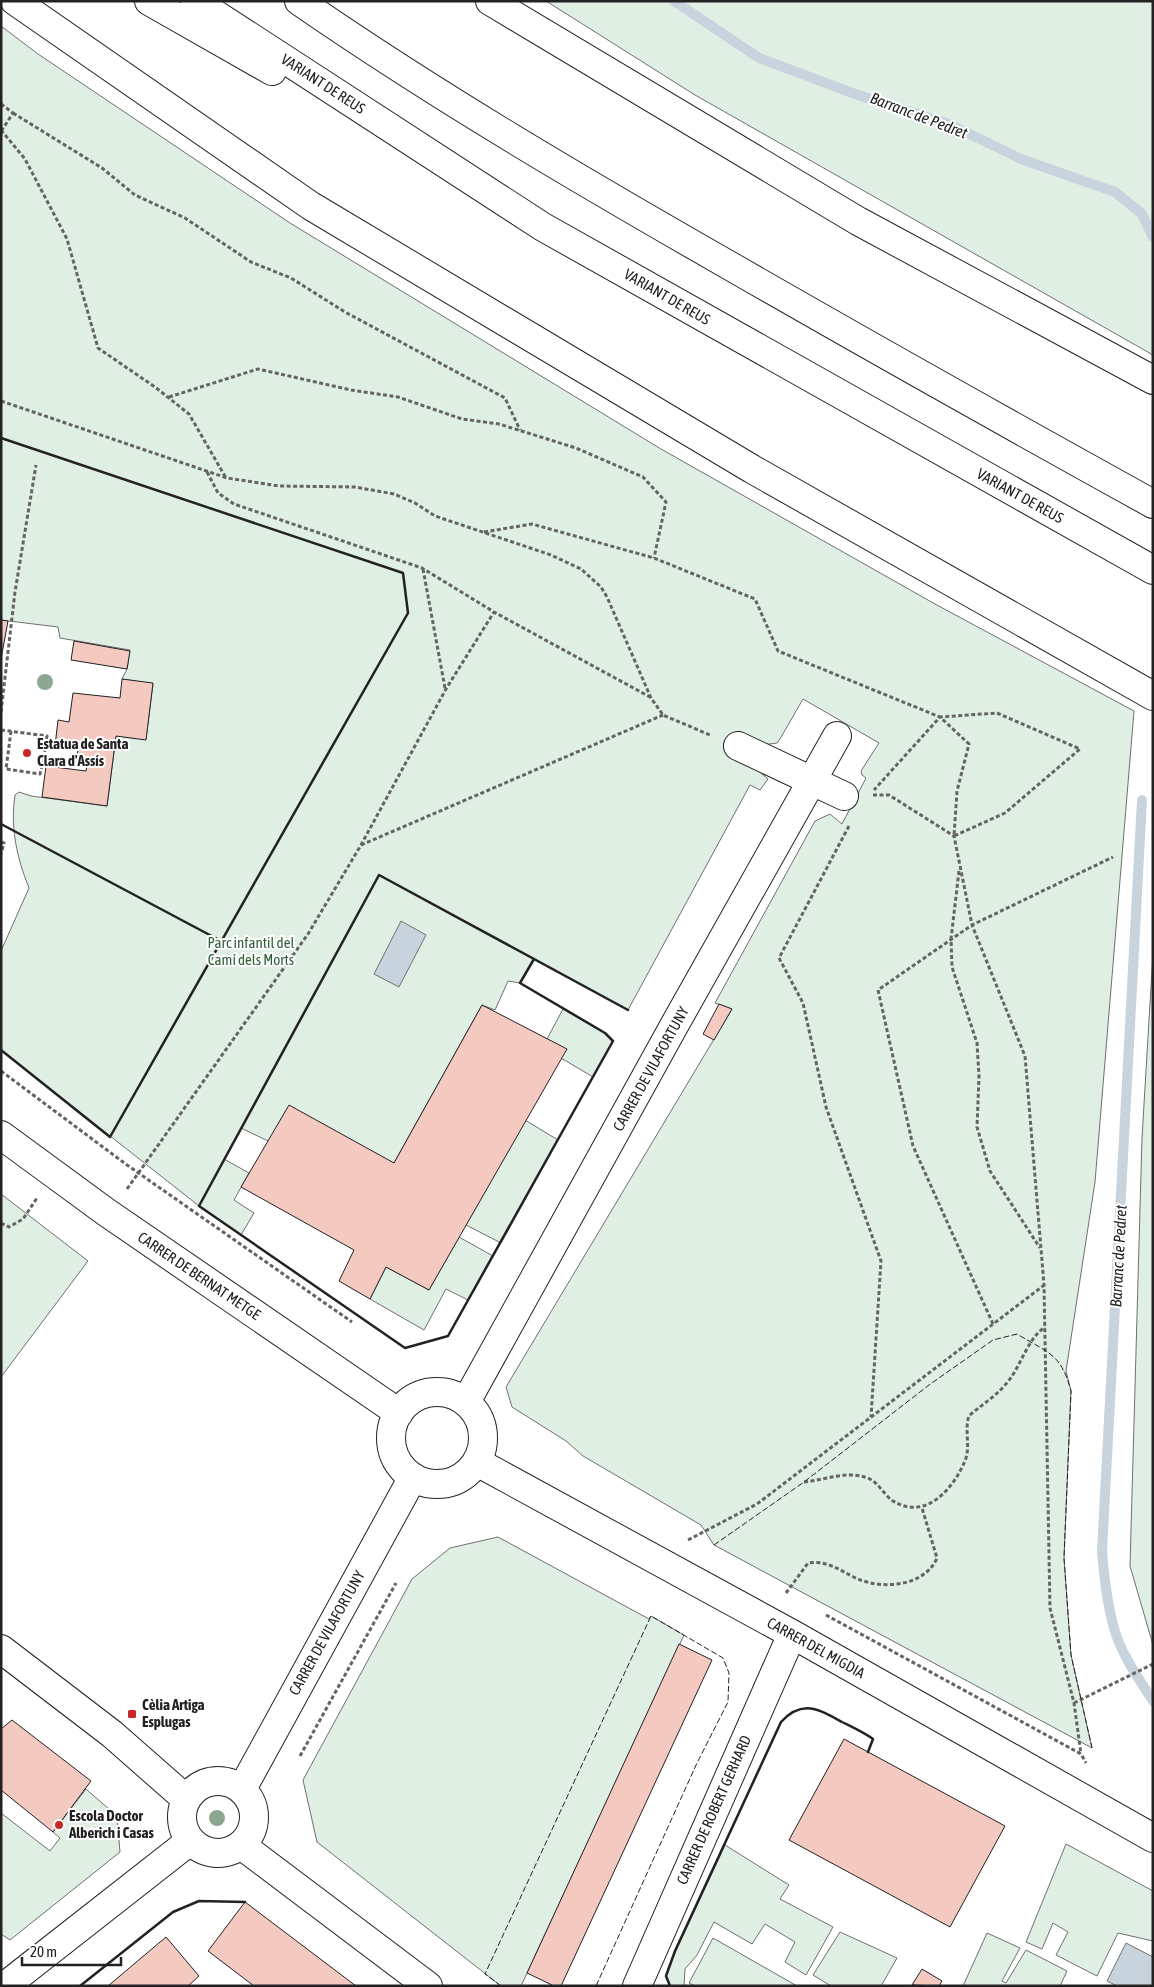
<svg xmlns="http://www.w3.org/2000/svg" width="1154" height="1987" font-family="'Asap Condensed',sans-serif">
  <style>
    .green { fill: #e0efe3; stroke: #6f6f6f }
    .water { fill: #c7d3dd; stroke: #6f6f6f }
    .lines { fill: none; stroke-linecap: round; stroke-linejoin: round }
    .stream { stroke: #c7d3dd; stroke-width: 10 }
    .building { fill: #f3c9c0; stroke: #222 }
    .minor-casing { stroke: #222; stroke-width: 30 }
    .highway-casing { stroke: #222; stroke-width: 30 }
    .path { stroke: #646464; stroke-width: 3; stroke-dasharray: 4 2.5; stroke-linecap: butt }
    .minor { stroke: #fff; stroke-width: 28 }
    .highway { stroke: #fff; stroke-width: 28 }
    .fence { stroke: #222; stroke-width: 1; stroke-dasharray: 6 2.5; stroke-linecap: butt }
    .wall { stroke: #222; stroke-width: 2.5 }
    .tree { fill: #8da692 }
    .poi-dot { fill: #c62828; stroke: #fff; stroke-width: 2 }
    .labels { text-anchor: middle; stroke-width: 4; stroke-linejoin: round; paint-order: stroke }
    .street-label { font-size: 15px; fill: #222; stroke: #fff }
    .poi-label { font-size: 15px; font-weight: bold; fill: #222; stroke: #fff; text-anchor: start }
    .park-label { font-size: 15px; fill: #2f5e38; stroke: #fff }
    .water-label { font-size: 16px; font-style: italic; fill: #222; stroke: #fff }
  </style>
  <rect width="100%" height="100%" fill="#fff"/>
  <path class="green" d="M546 1H1153V355L695 95Z
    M1 26 38 54 290 223 661 449 935 604 1134 711 1095 1182 1066 1371 1071 1391 1064 1558 1071 1655 1092 1748 714 1545 701 1525 583 1456 566 1441 512 1407 506 1387 732 1009 715 1003 815 821 830 814 842 824 866 778 862 775 861 771 879 743 803 699 780 739 777 743 762 745 756 769 768 779 760 790 750 785 628 1010 534 959 520 983 508 981 495 1010 482 1005 394 1163 268 1141 241 1128 224 1159 249 1173 234 1200 254 1213 241 1235 199 1206 1 1050V951L29 888C17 858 10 828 15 795L19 792 31 796 107 806 116 736 146 739 153 684 122 679 127 669 130 650 60 638 58 627 1 620Z
    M1153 953V1645L1130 1566 1142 1138Z
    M563 1009 605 1033 613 1041 593 1077 561 1058 547 1039Z
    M525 1120 558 1140 501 1243 466 1225Z
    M1 1194 88 1261 1 1377Z
    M459 1237 493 1256 468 1300 446 1289 424 1330 370 1299 386 1267 429 1290Z
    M498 1537 649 1619 651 1616 684 1635 521 1986H501L317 1842 303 1780 412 1579 450 1548Z
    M86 1789 117 1816 120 1852 10 1940 1 1934V1813L50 1851 60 1838 53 1832Z
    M1066 1844 1153 1891V1941L1118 1933 1097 1976 1056 1955 1068 1932 1053 1923 1042 1949 1026 1942Z
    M725 1845 789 1885 780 1899 833 1927 806 1975 785 1962 795 1942 765 1924 752 1944 714 1922 697 1955 685 1969 684 1986H670L666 1976 668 1968Z
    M840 1932 897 1958 881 1986H831L813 1975Z
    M987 1933 1020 1948 1002 1981 1006 1983 1026 1950 1067 1971 1060 1986H963Z
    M713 1938 797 1986H695L689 1983Z"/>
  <path class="water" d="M401 921 426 935 399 987 374 974Z
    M1126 1943 1153 1957V1986H1117L1107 1981Z"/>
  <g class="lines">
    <path class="stream" d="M674 1 759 58 855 94 949 124 1021 159 1115 192 1142 214 1153 237
      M1142 800 1102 1551C1104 1577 1107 1603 1114 1628 1121 1654 1139 1679 1153 1701"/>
  </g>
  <path class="building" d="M1 620 8 621 1 659Z
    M74 641 130 651 127 669 71 660Z
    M122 679 153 683 146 740 116 736 107 806 42 797 46 766 86 771 88 759 77 758 78 748 55 746 58 720 69 722 73 693 120 698Z
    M719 1004 732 1009 714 1040 703 1034Z
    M482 1005 567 1049 429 1290 386 1267 370 1299 339 1281 354 1250 241 1187 289 1105 394 1163Z
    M679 1644 712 1660 561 1986H554L527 1973Z
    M12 1720 91 1781 53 1832 1 1790V1729Z
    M844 1739 1005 1826 950 1927 789 1840Z
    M245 1902 356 1986H254L208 1951Z
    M166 1937 199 1976 188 1986H108Z
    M922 1969 942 1981 939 1986 912 1985Z"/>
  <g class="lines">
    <g class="minor-casing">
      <path id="minor" d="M15 1 311 206 752 469 1153 696
        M490 1 858 221 1153 380
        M738 746 844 796
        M1 1135 106 1212 399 1413
        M391 1438a46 46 0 1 1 92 0a46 46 0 1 1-92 0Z
        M466 1402 675 1024 837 736
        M477 1462 792 1634 1153 1838
        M1 1649 112 1734 186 1799
        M182 1817a36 36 0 1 1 72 0a36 36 0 1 1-72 0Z
        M242 1789 413 1477
        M241 1845 428 1986
        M5 1986 190 1841
        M637 1986 792 1634"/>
    </g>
    <g class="highway-casing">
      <path id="highway" d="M149 1 272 71
        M195 1 543 227 1153 570
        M299 1C438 97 585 183 732 267 871 347 1012 426 1153 504"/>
    </g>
    <path class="path" d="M1 104 13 113 2 130
      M13 113 102 168 135 195 185 218 251 262 291 278 345 312 505 398 520 430
      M1 130 25 159 67 239 98 348 155 387 189 414 226 478
      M169 397 258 369 351 390 398 397 462 419 499 424 576 448 643 477 666 502 654 558
      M1 401 227 478 279 486 355 487 394 494 415 503 435 516 551 555 581 569 601 587 607 597 651 698 663 715 710 735
      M207 472 218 493 234 504 422 568 494 612 650 697
      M484 532 532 524 654 558 755 599 778 651 940 717 874 790
      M423 569 445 688
      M1 712 15 592 36 465
      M997 713 1080 749 1005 813 954 836 957 791 969 744 940 717Z
      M1 730 47 736 44 757 87 764
      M11 731 6 769 40 774 44 757
      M873 795H889L954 836 972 925 1025 1056 1044 1285 1050 1608 1074 1703 1081 1754
      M849 826 779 958 803 1003 826 1107 881 1261 871 1417
      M1 842 4 843 1 854
      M361 845 663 715
      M959 871 951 939 952 967 977 1043 979 1076 977 1127 990 1171 1040 1248
      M1 1071 127 1165 352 1322
      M127 1189 308 934 361 845 446 689 494 612
      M1 1223 9 1227 23 1219 37 1198
      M993 1324 913 1146 878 990 972 925 1113 857
      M804 1482C826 1480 846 1470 868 1478 878 1482 884 1495 893 1501 926 1521 953 1489 965 1461 971 1446 964 1430 969 1416 981 1405 995 1397 1005 1385 1021 1368 1026 1340 1045 1327
      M688 1540 757 1504 1043 1286
      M786 1593 808 1563C829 1560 840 1571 858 1579 884 1590 925 1586 937 1558L922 1508
      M826 1615 1081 1754 1086 1763
      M1074 1703 1153 1664
      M300 1756 396 1583"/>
    <use href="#minor" class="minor"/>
    <use href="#highway" class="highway"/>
    <path class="fence" d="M714 1545 804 1482 929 1385 993 1340 1017 1334C1048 1353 1061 1353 1071 1391L1064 1558 1071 1655 1092 1748
      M501 1986 485 1974 651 1616 723 1658 729 1673 728 1702 697 1763 596 1986"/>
    <path class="wall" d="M1 438 403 573 408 613 110 1137
      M1 824 221 941
      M534 959 520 983 605 1033 613 1041 448 1336 405 1348 199 1206 379 875 628 1010
      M1 1050 110 1137
      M80 1986 173 1912 199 1901 245 1902
      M670 1986 666 1976 675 1951 781 1722C802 1699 819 1709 842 1722 852 1727 863 1732 873 1739L868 1752"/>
  </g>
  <g class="tree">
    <circle cx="45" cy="682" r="8"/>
    <circle cx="217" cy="1818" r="8"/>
  </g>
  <g class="poi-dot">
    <circle cx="27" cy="753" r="5"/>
    <rect x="127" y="1709" width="10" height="10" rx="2.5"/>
    <circle cx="59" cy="1825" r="5"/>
  </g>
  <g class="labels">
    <g class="street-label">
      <text transform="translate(323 84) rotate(33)" y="5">VARIANT DE REUS</text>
      <text transform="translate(667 297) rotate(30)" y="5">VARIANT DE REUS</text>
      <text transform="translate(1020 496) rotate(29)" y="5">VARIANT DE REUS</text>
      <text transform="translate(651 1069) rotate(-61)" y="5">CARRER DE VILAFORTUNY</text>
      <text transform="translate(199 1276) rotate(34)" y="5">CARRER DE BERNAT METGE</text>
      <text transform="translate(327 1633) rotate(-61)" y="5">CARRER DE VILAFORTUNY</text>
      <text transform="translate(816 1648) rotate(29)" y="5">CARRER DEL MIGDIA</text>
      <text transform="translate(714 1810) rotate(-66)" y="5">CARRER DE ROBERT GERHARD</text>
    </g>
    <g class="poi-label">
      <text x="37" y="749">Estatua de Santa<tspan x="37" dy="17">Clara d'Assís</tspan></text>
      <text x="142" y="1710">Cèlia Artiga<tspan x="142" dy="17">Esplugas</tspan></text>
      <text x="69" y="1821">Escola Doctor<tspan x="69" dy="17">Alberich i Casas</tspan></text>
    </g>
    <g class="park-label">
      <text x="251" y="948">Parc infantil del<tspan x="251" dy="17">Camí dels Morts</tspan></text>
    </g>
    <g class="water-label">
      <text transform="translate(919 115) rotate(21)" y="6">Barranc de Pedret</text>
      <text transform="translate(1118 1256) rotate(-87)" y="6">Barranc de Pedret</text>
    </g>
  </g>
  <rect width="1154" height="1987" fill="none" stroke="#222222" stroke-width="5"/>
  <path d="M22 1957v8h99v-8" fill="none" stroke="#222222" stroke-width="2.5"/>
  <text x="30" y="1957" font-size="15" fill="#222222" stroke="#ffffff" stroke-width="4" paint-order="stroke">20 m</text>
</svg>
